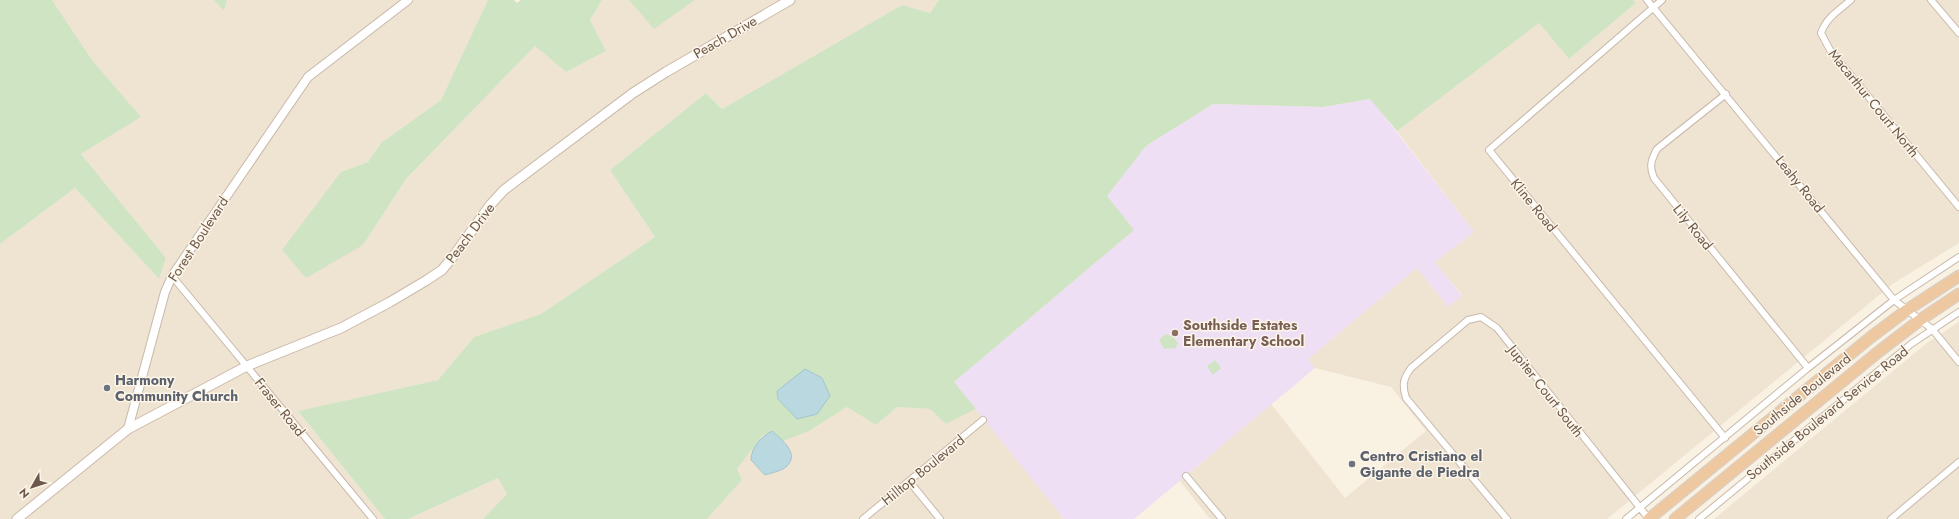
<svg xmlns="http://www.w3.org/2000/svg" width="1959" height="519" font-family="Jost,sans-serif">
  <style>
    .residential { fill: #efe3d2 }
    .education { fill: #eedff5 }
    .green { fill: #cfe4c3 }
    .water { fill: #bad8e0; stroke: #a1c6d0 }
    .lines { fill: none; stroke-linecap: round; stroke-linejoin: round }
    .minor-casing { stroke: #c8b9ab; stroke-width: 8 }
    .tertiary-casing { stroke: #c8b9ab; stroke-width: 10 }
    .secondary-casing { stroke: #cbbaa9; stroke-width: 11 }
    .trunk-casing { stroke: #d6d1cd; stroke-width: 13 }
    .minor { stroke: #fff; stroke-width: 6 }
    .tertiary { stroke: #fff; stroke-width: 8 }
    .secondary { stroke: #fff; stroke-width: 9 }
    .trunk { stroke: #eec8a1; stroke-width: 11 }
    .education-dot { fill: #8d6e63; stroke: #fcf5e8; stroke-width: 1.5 }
    .worship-dot { fill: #6b7280; stroke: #fcf5e8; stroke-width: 1.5 }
    .labels { text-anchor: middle; stroke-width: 3; stroke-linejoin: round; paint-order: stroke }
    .street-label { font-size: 14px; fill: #6d594c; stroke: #fcf5e8 }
    .education-label { font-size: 14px; font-weight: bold; fill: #785e54; stroke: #fcf5e8; text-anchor: start }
    .worship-label { font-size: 14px; font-weight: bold; fill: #5b616d; stroke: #fcf5e8; text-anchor: start }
  </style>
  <rect width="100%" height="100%" fill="#f9f1e2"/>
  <path class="residential" d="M52 0H214L224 11 227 0H488L441 100 381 143 368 162 341 172 363 245 406 179 535 46 566 72 606 51 590 20 602 0H629L654 28 695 0H939L930 13 902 5 722 109 706 93 610 170 655 237 541 314 474 337 438 380 298 411 385 519H0V244L75 188 159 279 166 258 81 154 141 117 92 60Z
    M1633 0H1959V243L1894 283 1607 519H1210L1180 481 1271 404 1345 498 1426 431 1391 387 1315 368 1308 359 1417 268 1448 307 1462 295 1435 262 1474 232 1397 131 1539 23 1569 59 1636 3Z
    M1959 322V519H1714L1927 343Z
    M847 407 876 425 897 407 930 409 946 424 976 409 1064 519H707L742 480 737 469 762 436 809 431Z
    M498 478 507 494 483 519H408Z"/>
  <path class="education" d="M1371 99 1474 232 1435 262 1462 296 1448 307 1417 268 1308 359 1315 368 1134 519H1064L954 382 1134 230 1106 196 1146 146 1213 104 1323 107Z"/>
  <path class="green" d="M0 0H52L92 60 141 117 81 154 166 258 159 279 75 188 0 244Z
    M214 0H227L224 11Z
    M488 0H514L517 3 521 0H602L590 20 606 51 566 72 535 46 406 179 363 245 306 278 282 250 341 172 368 162 381 143 441 100Z
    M629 0H695L654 29Z
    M939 0H1633L1636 3 1569 59 1539 23 1397 131 1370 99 1323 107 1213 104 1146 146 1107 196 1134 230 954 382 976 409 946 424 930 409 897 407 876 425 847 407 809 431 783 441 772 431 762 436 737 469 742 480 707 519H483L507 494 498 478 408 519H385L298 411 438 380 474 337 541 314 655 237 610 170 706 93 722 109 902 5 930 13Z
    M1166 334 1173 337 1178 343 1176 348 1164 349 1159 340Z
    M1215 360 1221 368 1213 375 1207 366Z"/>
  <path class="water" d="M805 369 822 378 830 396 817 414 797 419 778 399 777 391Z
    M772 431C781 439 801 454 786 467 781 471 771 473 765 475L751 460C751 447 761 437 772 431Z"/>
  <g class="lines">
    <g class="minor-casing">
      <path id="minor" d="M1647 0 1894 300 1932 329 1959 362
        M1662 0 1489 150 1725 438
        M1851 0C1839 10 1826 18 1821 33L1830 50 1959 207
        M1931 0 1959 33
        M1726 94 1657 149C1651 160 1649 167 1654 178L1808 368
        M172 276 373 519
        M1186 476 1222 519
        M909 481 940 519
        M863 519 983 420
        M1507 519 1406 398C1402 385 1403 379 1411 368L1468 320 1481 317 1497 328 1649 519
        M1626 519 1808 368 1894 300 1959 257
        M1699 519 1911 344 1959 312
        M1891 519 1959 462"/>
    </g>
    <g class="tertiary-casing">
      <path id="tertiary" d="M128 429 165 292 172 276 308 77 408 0"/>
    </g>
    <g class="secondary-casing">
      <path id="secondary" d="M17 519 128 429 247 366 341 328 390 302 427 280 442 270 455 254 491 204 504 190 633 93 666 72 790 0"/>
    </g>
    <g class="trunk-casing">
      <path id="trunk" d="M1649 519 1871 337 1907 310 1959 276
        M1675 519 1877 353 1920 320 1959 294"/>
    </g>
    <use href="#minor" class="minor"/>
    <use href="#tertiary" class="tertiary"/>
    <use href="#secondary" class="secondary"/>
    <use href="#trunk" class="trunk"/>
  </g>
  <circle class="education-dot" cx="1175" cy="333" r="4"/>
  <g class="worship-dot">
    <circle cx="107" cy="388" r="4"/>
    <circle cx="1352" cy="464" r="4"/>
  </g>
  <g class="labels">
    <g class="street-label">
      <text transform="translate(725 37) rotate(-30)" y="5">Peach Drive</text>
      <text transform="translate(1874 103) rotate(51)" y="5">Macarthur Court North</text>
      <text transform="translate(1800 184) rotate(51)" y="5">Leahy Road</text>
      <text transform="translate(1534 205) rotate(51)" y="5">Kline Road</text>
      <text transform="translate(1693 227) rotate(51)" y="5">Lily Road</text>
      <text transform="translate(470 233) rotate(-53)" y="5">Peach Drive</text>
      <text transform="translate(198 239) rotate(-57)" y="5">Forest Boulevard</text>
      <text transform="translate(1546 391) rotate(52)" y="5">Jupiter Court South</text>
      <text transform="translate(1802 394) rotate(-39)" y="5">Southside Boulevard</text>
      <text transform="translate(280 407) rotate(51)" y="5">Fraser Road</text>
      <text transform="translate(1827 413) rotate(-39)" y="5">Southside Boulevard Service Road</text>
      <text transform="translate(923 470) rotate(-39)" y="5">Hilltop Boulevard</text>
    </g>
    <g class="education-label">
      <text x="1183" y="330">Southside Estates<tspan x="1183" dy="16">Elementary School</tspan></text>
    </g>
    <g class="worship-label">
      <text x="115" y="385">Harmony<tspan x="115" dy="16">Community Church</tspan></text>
      <text x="1360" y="461">Centro Cristiano el<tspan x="1360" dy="16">Gigante de Piedra</tspan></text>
    </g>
  </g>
  <g transform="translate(32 487) rotate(231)" stroke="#fcf5e8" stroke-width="3" paint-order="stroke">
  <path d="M0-3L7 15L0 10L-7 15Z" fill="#6d594c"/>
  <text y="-6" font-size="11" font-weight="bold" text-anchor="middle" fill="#6d594c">N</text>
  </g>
</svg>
